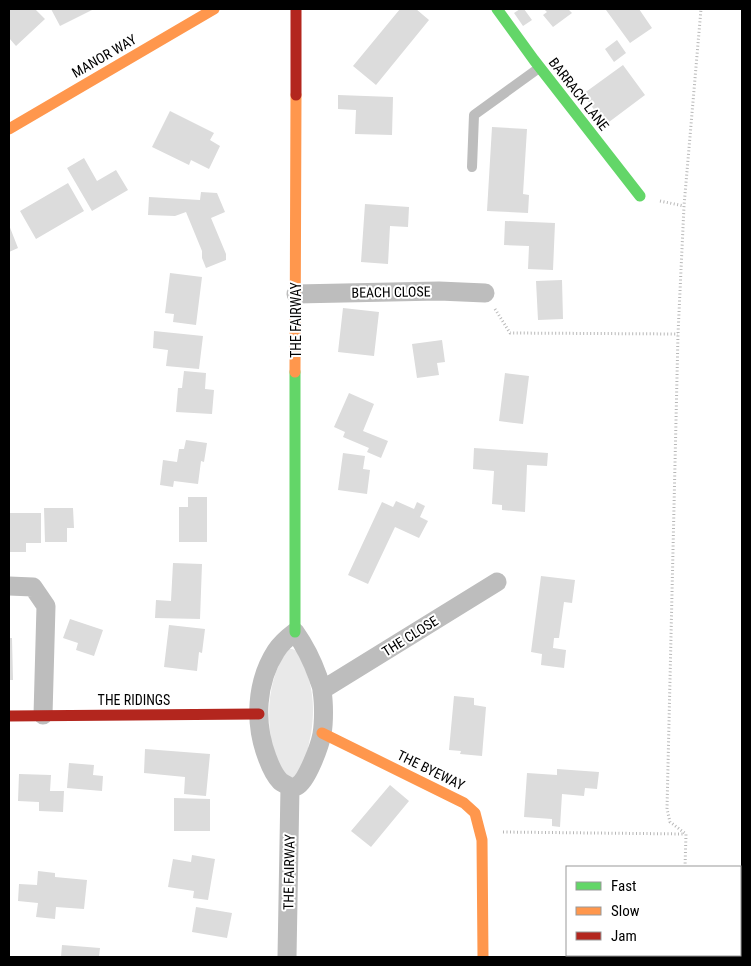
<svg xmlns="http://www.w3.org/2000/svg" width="751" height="966" font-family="'Roboto Condensed',sans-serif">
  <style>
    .green { fill: #e9e9e9 }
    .building { fill: #dcdcdc }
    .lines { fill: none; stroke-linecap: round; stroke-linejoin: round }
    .path { stroke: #b8b8b8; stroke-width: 3; stroke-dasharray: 1 2.5; stroke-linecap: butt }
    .lane { stroke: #bdbdbd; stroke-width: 10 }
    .street { stroke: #bdbdbd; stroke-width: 19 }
    .fast { stroke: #63d668; stroke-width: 11 }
    .slow { stroke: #ff974d; stroke-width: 11 }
    .jam { stroke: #b3261e; stroke-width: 11 }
    .labels { text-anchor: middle; stroke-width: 4; stroke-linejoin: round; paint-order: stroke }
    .street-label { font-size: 14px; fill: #000; stroke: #fff }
  </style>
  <rect width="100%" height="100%" fill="#fff"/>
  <path class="green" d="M288 649H292L297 651C312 680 316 701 311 734 309 742 308 750 306 757 303 765 299 772 296 779L285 776C281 768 276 759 273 751 271 745 271 738 270 731 267 703 271 673 288 649Z"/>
  <path class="building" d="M9 9H35L45 19 16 46 9 38Z
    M51 9H94L60 26Z
    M400 9H416L429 20 376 85 353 66Z
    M520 9H524L532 20 523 26 514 13Z
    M544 9H568L572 13 553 27 543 15 547 12Z
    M607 9H639L652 28 630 43 606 10Z
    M617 40 626 53 614 62 605 49Z
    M623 65 645 95 605 125 583 94Z
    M338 95 393 97 392 135 355 134 356 110 338 109Z
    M170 111 214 133 210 140 220 146 209 169 191 160 189 165 152 147Z
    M492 127 527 129 523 194 529 195 528 213 487 211Z
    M84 158 97 181 116 170 128 190 92 211 67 168Z
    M68 183 84 211 36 239 20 211Z
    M201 192 217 193 225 212 211 218 226 254V260L206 268 202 258V251L186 212 175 216 148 215 149 197 200 200Z
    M365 204 409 207 408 227 390 226 388 264 361 262Z
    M505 221 555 223 553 270 528 269 529 246 504 245Z
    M9 225 18 248 9 252Z
    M170 273 202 277 196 325 173 322 174 314 165 313Z
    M562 280 563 319 538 320 536 281Z
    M343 308 379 312 374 356 338 352Z
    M154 331 203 336 199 369 166 366 168 350 153 348Z
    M442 340 445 362 437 363 439 375 417 378 412 344Z
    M184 371 206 373 205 389 214 390 212 414 176 412 178 388H182Z
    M505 373 529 376 523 424 499 421Z
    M349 393 374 404 363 431 388 441 381 458 367 452 369 448 343 437 345 432 334 427Z
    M186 440 207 443 204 462 201 461 198 484 174 481 173 487 160 485 163 460 177 462 179 449H184Z
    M474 448 548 453 547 466 527 465 525 512 502 510V505L492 504 494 471 473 469Z
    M343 453 365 456 363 469 370 470 367 494 338 490Z
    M188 497H207V542H179V507H188Z
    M396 501 414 509 417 502 425 506 420 517 428 521 419 538 395 527 368 584 348 575 382 502 393 507Z
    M44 508H73L74 528H67V542H45Z
    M9 513H41V543H26V552H9Z
    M173 563 202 564 200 619 155 618 156 600 171 601Z
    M541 576 575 580 572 603 564 602 559 638H554L553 648 566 650 564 668 541 665 542 654 531 652Z
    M70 619 103 630 94 656 76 650 78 643 63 638Z
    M169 625 205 629 202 653 199 652 197 671 164 667Z
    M9 638H12L13 680H9Z
    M454 696 474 698V705L486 707 482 756 460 754 461 751 449 750Z
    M145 749 210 754 206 796 184 794 185 777 144 773Z
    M69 763 94 765 93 775 103 776 102 791 67 788Z
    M557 769 599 772 597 789 585 788 584 796 562 794 560 827 552 826V819L524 817 527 773 557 775Z
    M19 774 51 775 50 791H64L63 812 39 811V802L18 801Z
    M390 785 409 801 371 847 351 831Z
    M174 798 210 799V831H174Z
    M192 855 215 859 208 900 193 898 194 891 168 887 173 859 191 862Z
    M38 871 55 873V877L87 880 84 909 56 907 55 919 36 917 38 903 18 901 19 884 37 885Z
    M196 907 232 913 227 938 192 932Z
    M62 945 100 948 99 957H61Z"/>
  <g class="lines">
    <path class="path" d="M660 201 684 206
      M495 309 510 333 678 334
      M503 832 685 834
      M685 867 686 834 670 822 667 809 678 334 684 206 701 9
      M684 957V955"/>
    <path class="lane" d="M472 167 474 115 539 68"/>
    <path class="street" d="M296 294 439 291 485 293
      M9 586 33 587 46 606 43 715
      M295 632C305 646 312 660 318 677 319 681 322 686 322 691 324 703 324 722 322 734 320 745 307 781 297 786 295 787 292 787 290 787 287 785 282 783 280 781 273 774 270 765 267 757 254 723 256 682 276 651 281 643 287 638 295 632Z
      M322 690 497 582
      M287 957 290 787"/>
    <path class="fast" d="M497 9 534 60 640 196
      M295 632V372"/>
    <path class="slow" d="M9 129 214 9
      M295 372 296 95
      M322 733 464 803 475 813 482 840 483 957"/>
    <path class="jam" d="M296 95V9
      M9 716 259 714"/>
  </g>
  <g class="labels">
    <g class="street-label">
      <text transform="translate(104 56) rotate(-30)" y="5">MANOR WAY</text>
      <text transform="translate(579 94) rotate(52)" y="5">BARRACK LANE</text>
      <text transform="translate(391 292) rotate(-1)" y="5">BEACH CLOSE</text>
      <text transform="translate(296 320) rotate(-90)" y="5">THE FAIRWAY</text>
      <text transform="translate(410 636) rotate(-32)" y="5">THE CLOSE</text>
      <text x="134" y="705">THE RIDINGS</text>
      <text transform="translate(431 770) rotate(26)" y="5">THE BYEWAY</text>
      <text transform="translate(289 872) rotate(-89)" y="5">THE FAIRWAY</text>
    </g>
  </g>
  <rect width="751" height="966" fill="none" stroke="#000000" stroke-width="20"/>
  <rect x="566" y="866" width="175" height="90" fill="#ffffff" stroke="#999999"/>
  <rect x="576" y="882" width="25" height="8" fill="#63d668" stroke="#999999"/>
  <text x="611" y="891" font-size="15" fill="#000000">Fast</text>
  <rect x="576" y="907" width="25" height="8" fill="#ff974d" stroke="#999999"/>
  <text x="611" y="916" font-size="15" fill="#000000">Slow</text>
  <rect x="576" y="932" width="25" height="8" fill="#b3261e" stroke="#999999"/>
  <text x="611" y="941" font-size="15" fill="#000000">Jam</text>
</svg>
